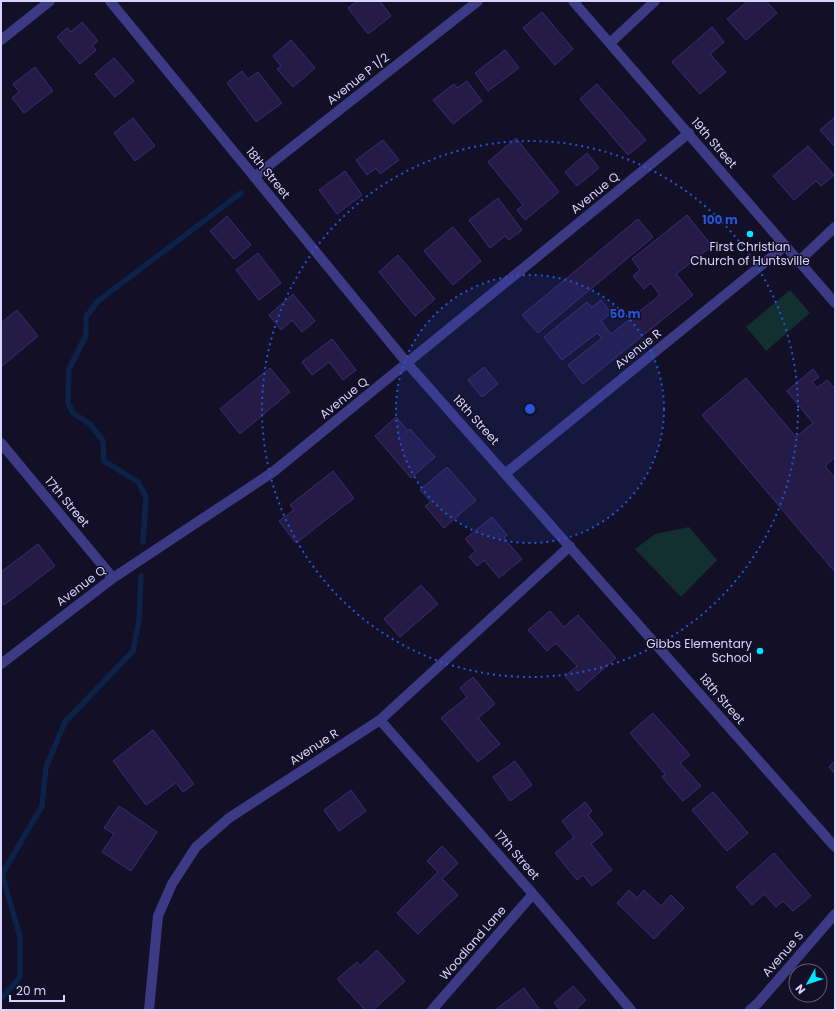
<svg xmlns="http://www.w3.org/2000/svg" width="836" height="1011" font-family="Poppins,sans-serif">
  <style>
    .green { fill: #12302f }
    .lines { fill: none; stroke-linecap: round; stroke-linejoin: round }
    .stream { stroke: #0c2248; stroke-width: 5.5 }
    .building { fill: #241b47; stroke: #3b2d73 }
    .minor { stroke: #3d3a85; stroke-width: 10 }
    .ring { fill: none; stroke: #2655da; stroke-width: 2; stroke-dasharray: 2 4 }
    .poi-dot { fill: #00e5ff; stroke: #130f26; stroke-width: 1.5 }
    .labels { text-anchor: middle; stroke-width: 3; stroke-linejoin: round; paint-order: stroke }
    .street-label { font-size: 12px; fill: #d9d4ff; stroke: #130f26 }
    .poi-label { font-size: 12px; fill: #d9d4ff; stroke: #130f26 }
    .centre { fill: #2655da; stroke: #130f26; stroke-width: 2 }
    .ring-label { font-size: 12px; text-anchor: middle; font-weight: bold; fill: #2655da; stroke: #130f26; stroke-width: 3; stroke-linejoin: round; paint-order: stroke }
  </style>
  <rect width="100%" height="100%" fill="#130f26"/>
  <path class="green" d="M790 290 810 313 766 351 746 327Z
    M689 527 717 560 681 597 635 549 655 534Z"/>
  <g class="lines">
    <path class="stream" d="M143 542 146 497 138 482 104 461 103 441 90 424 73 413 68 403 69 369 86 335V317L98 301 241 193
      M1 999 20 977V937L2 874 42 806 46 767 65 722 133 651 139 620 141 576"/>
  </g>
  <path class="building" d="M357 1H380L391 16 368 34 348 8Z
    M748 1H766L777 13 746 40 727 19Z
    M542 12 573 49 555 65 523 28Z
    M82 22 98 41 92 46 96 50 80 64 57 37 67 28 71 32Z
    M712 27 724 42 710 54 726 72 700 94 672 62Z
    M291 40 315 68 293 87 277 69 281 66 273 56Z
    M505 50 519 68 488 91 475 73Z
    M114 58 134 81 115 97 95 74Z
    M35 67 53 91 24 113 12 98 19 92 13 84Z
    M242 71 248 79 258 72 282 103 256 122 227 83Z
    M467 81 482 101 453 124 433 100 454 84 457 88Z
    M597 84 646 140 628 155 580 99Z
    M835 117V147L820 130Z
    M133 118 155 146 135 161 114 133Z
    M516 138 559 192 525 220 517 210 523 205 488 162Z
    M383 140 399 160 380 174 376 168 367 175 356 160Z
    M808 146 834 175 821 186 816 181 794 200 773 176Z
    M587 153 599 168 577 186 565 172Z
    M345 171 362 195 337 214 319 190Z
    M498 198 522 230 509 240 505 236 490 248 469 220Z
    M687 215 712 246 676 274 693 295 583 384 568 365 602 338 597 333 562 360 544 337 587 302 592 307 601 300 611 313 601 321 611 334 660 295 651 283 644 289 633 276 640 270 632 259Z
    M227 216 251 245 234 259 210 231Z
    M638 219 653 237 538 333 522 315Z
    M453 227 481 261 453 285 424 251Z
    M258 253 281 283 259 300 236 270Z
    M398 255 435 299 415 316 379 272Z
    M293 294 315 321 302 332 292 320 281 330 269 315Z
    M17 310 38 336 1 367V323Z
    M332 339 356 370 343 380 329 362 312 375 302 362Z
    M484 367 498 384 482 397 468 380Z
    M270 368 290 392 240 434 220 409Z
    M813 369 819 377 812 382 817 388 827 380 835 389V457L825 466 835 478V572L702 415 746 378 796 437 813 423 787 391Z
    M396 417 408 431 410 429 435 457 411 478 375 436Z
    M447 467 476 500 444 528 425 506 431 502 420 490Z
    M333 471 354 498 296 543 279 521 294 510 290 505Z
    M492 517 507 535 504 538 522 559 499 578 484 560 477 566 469 557 476 551 465 539Z
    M38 544 55 566 4 605 1 601V572Z
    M421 585 438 604 400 637 384 619Z
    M550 611 564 627 578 615 616 658 578 691 565 676 577 666 556 643 547 651 528 630Z
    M473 677 495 704 478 718 500 744 478 762 441 718 467 697 460 688Z
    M653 713 690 755 680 763 701 786 683 801 662 777 665 774 630 733Z
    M153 730 194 784 183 792 176 783 146 805 113 761Z
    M515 761 532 785 510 801 493 777Z
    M835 761V774L829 767Z
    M351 790 366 811 339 831 324 810Z
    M713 792 748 833 727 851 692 810Z
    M585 802 592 811 588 815 603 834 591 844 612 870 592 886 583 875 577 880 555 853 574 837 562 821Z
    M119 806 157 832 131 871 102 852 114 834 104 828Z
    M442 846 458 863 442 879 458 895 418 934 397 913 438 872 427 861Z
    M774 853 811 896 793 911 783 901 776 907 764 894 752 905 736 887Z
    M629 890 637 898 644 890 661 906 671 895 684 908 654 939 617 903Z
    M377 950 405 981 373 1010H365L337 979 357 962 360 966Z
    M573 986 586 1000 575 1010H560L554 1003Z
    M524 988 540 1010H495Z"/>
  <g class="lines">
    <path class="minor" d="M110 1 407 363 835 847
      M573 1 835 303
      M1 40 50 1
      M610 43 655 1
      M254 177 478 1
      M799 261 835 227
      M1 443 113 578
      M506 473 785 246
      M1 664 113 578 273 472 689 133
      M380 720 533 894 631 1010
      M149 1010 158 916 172 884 196 847 229 818 380 720 570 546
      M432 1010 533 894
      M750 1010 758 1003 835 914"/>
  </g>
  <circle cx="530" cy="409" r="134" fill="#2655da" fill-opacity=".12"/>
  <g class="ring">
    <circle cx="530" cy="409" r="134"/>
    <circle cx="530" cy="409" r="268"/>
  </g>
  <g class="poi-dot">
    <circle cx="750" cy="234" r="4"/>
    <circle cx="760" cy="651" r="4"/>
  </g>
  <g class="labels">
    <g class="street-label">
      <text transform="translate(358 79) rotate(-38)" y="4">Avenue P 1/2</text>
      <text transform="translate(714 143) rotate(49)" y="4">19th Street</text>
      <text transform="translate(268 173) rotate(51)" y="4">18th Street</text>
      <text transform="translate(595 193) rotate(-39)" y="4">Avenue Q</text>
      <text transform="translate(638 349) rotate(-39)" y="4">Avenue R</text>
      <text transform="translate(344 398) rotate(-39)" y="4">Avenue Q</text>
      <text transform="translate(476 420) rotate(48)" y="4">18th Street</text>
      <text transform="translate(67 502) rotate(50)" y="4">17th Street</text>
      <text transform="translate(81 586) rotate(-37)" y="4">Avenue Q</text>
      <text transform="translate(722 699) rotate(49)" y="4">18th Street</text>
      <text transform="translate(314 747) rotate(-33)" y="4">Avenue R</text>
      <text transform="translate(517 855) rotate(49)" y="4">17th Street</text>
      <text transform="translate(473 943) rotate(-49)" y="4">Woodland Lane</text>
      <text transform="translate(783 954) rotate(-49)" y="4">Avenue S</text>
    </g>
    <g class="poi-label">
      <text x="750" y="251">First Christian<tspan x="750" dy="14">Church of Huntsville</tspan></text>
      <text x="752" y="648" text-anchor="end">Gibbs Elementary<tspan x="752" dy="14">School</tspan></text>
    </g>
  </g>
  <circle cx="530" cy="409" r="6" class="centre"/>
  <g class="ring-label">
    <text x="720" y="224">100 m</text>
    <text x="625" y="318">50 m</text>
  </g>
  <rect width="836" height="1011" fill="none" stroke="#d9d4ff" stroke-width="4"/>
  <g transform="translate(808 983) rotate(231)"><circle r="19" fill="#130f26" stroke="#625e7d"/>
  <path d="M0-3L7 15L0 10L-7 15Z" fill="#00e5ff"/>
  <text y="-6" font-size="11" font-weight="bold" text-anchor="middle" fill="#d9d4ff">N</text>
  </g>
  <path d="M10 995v6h54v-6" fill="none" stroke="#d9d4ff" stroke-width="2"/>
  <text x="16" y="995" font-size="12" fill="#d9d4ff" stroke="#130f26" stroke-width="3" paint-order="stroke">20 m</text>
</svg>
